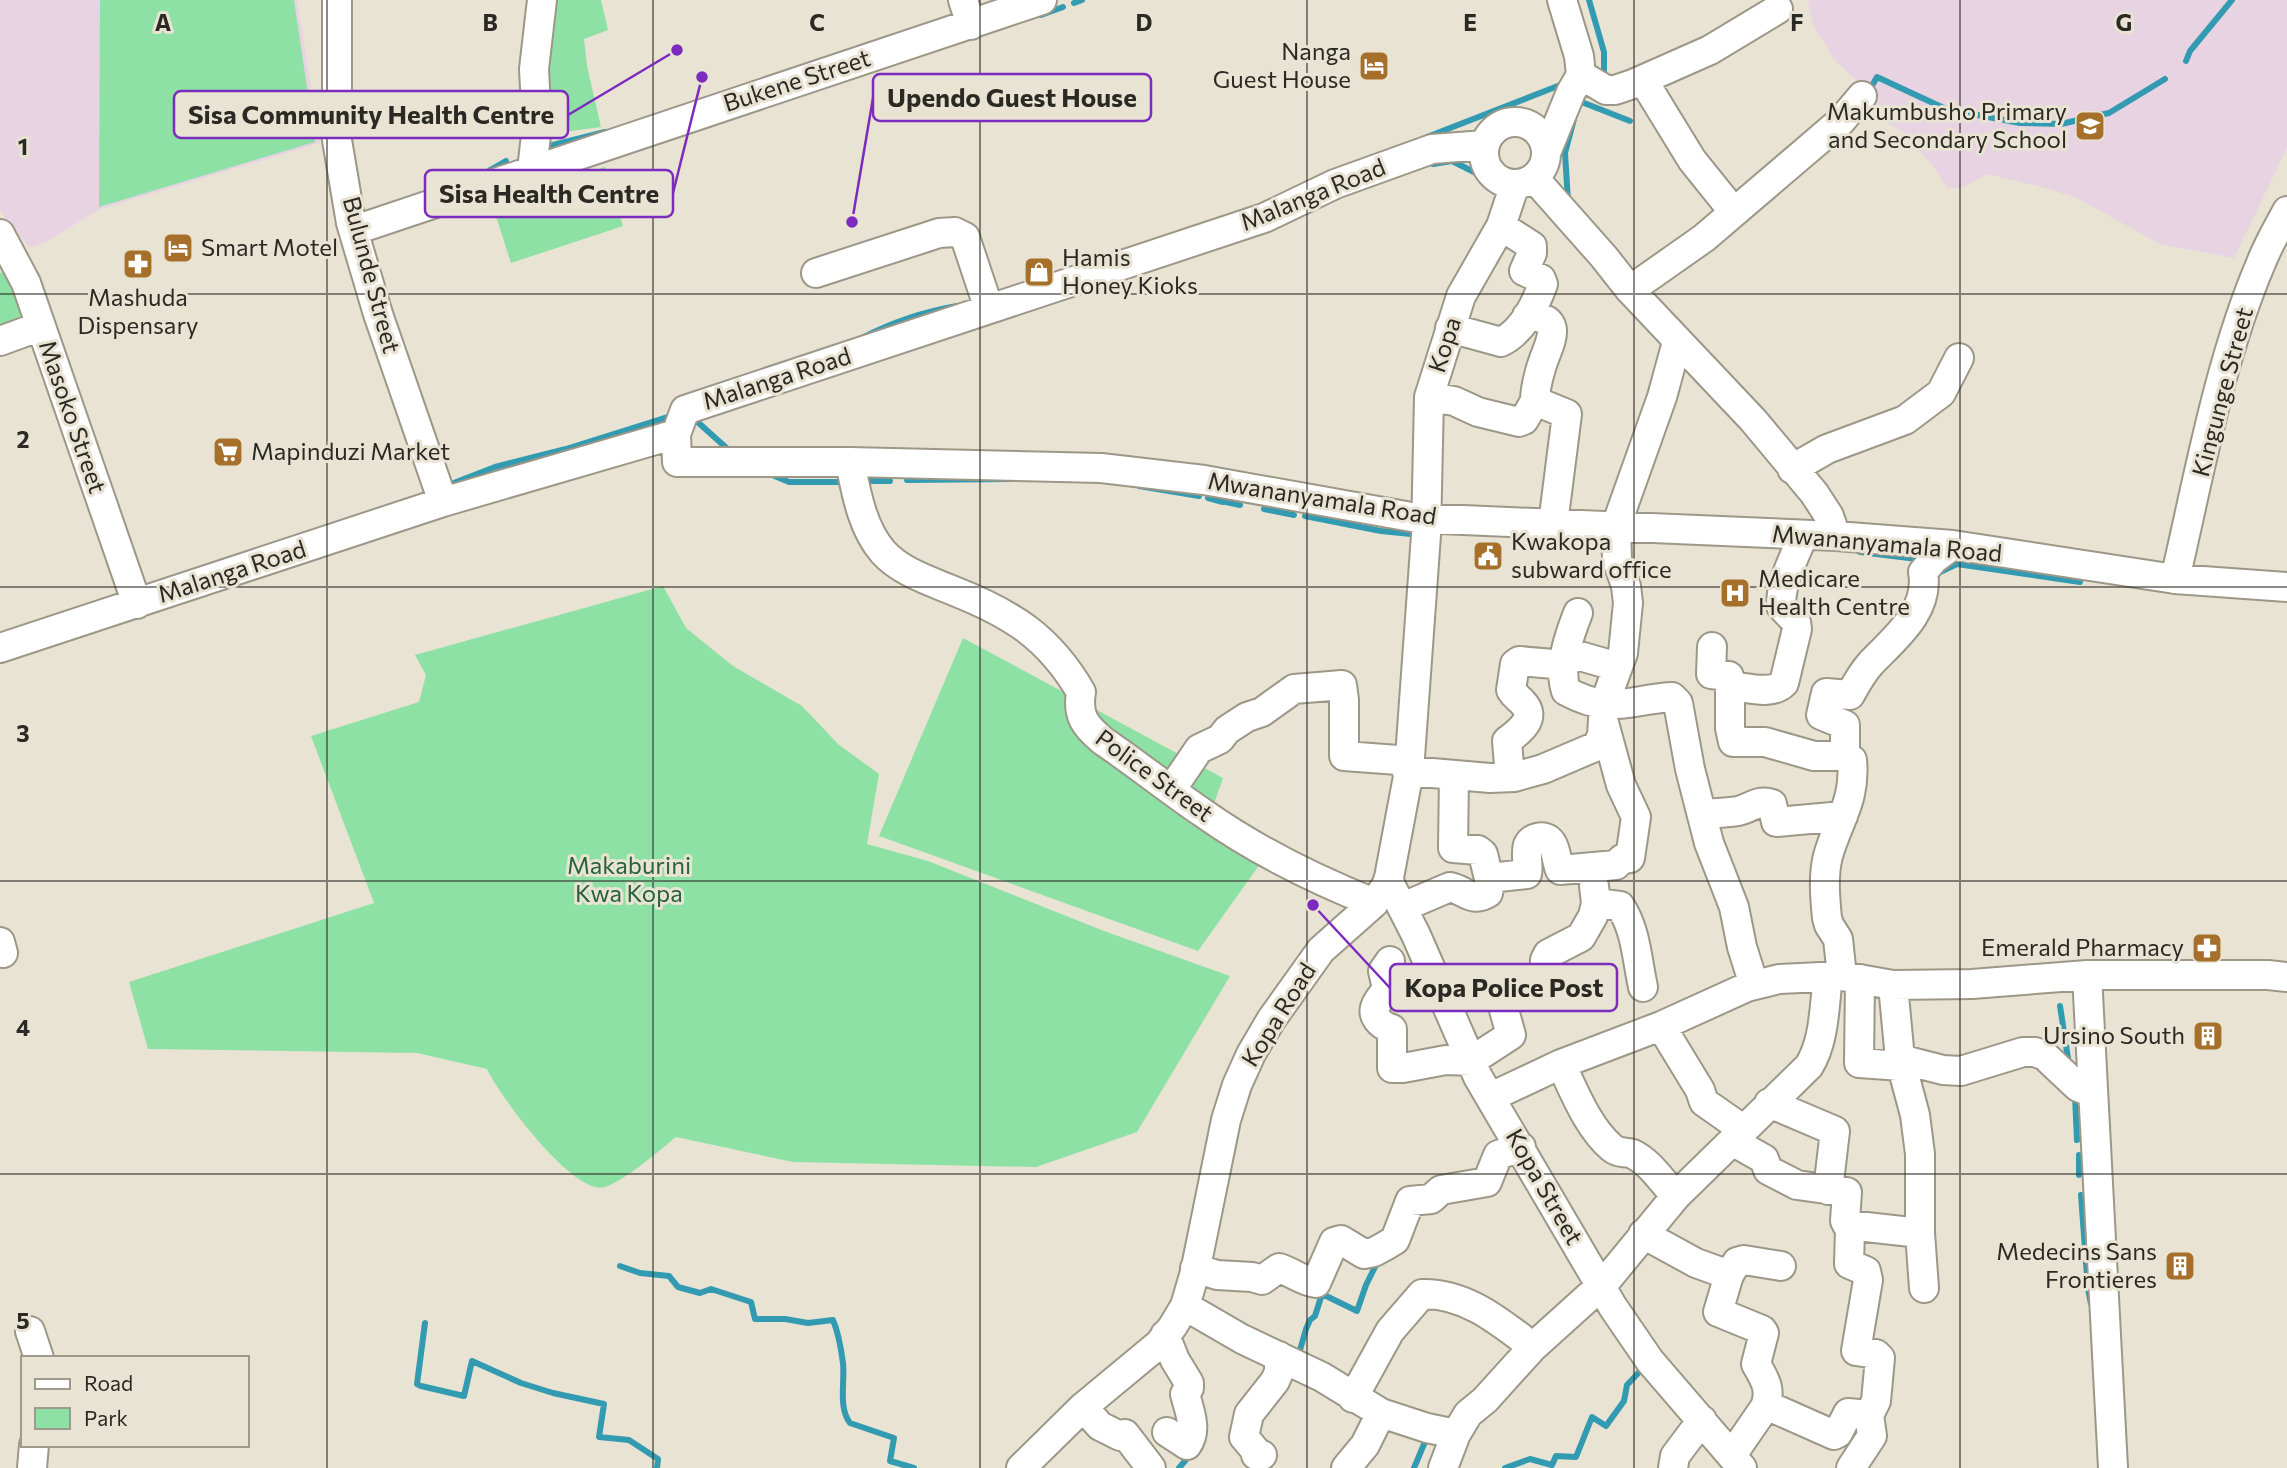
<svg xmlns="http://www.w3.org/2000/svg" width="2287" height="1468" font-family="Commissioner,sans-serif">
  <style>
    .education { fill: #e7d3e2 }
    .green { fill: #8ee1a4 }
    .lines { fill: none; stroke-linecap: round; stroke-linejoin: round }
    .stream { stroke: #339bb1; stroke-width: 6 }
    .minor-casing { stroke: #9d9788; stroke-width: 32 }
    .minor { stroke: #fff; stroke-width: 28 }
    .grid { fill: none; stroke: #2b2923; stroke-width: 2; stroke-opacity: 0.55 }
    .labels { text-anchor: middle; stroke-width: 6; stroke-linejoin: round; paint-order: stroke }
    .poi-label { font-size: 24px; fill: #2b2923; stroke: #e9e3d3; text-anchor: end }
    .street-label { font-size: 24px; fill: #2b2923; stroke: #e9e3d3 }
    .park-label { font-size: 24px; fill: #26623a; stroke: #e9e3d3 }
    .grid-label { font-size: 23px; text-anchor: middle; font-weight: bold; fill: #2b2923; stroke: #e9e3d3; stroke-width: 6; stroke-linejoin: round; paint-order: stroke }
    .leader { fill: none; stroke: #7b2cbf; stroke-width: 2.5 }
    .callout-dot { fill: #7b2cbf; stroke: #e9e3d3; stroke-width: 2.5 }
    .callout { fill: #e9e3d3; stroke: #7b2cbf; stroke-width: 2.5 }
    .callout-label { font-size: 26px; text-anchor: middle; font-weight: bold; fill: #2b2923 }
  </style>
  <rect width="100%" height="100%" fill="#e9e3d3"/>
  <path class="education" d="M0 0H297L320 143 98 210 48 241 30 248 0 211Z
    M1808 0H2287V148L2234 258 2160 244 2077 198 2049 189 1988 174 1961 188H1947L1933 166 1902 131 1883 121 1873 90 1866 88 1835 61 1812 22Z"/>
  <path class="green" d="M100 0H294L315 142 99 207Z
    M533 0H601L608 30 584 39 587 66 601 127 555 133 530 47Z
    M605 167 623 226 511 263 492 204Z
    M5 271 23 321 0 330V273Z
    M663 586 686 628 733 666 802 706 839 745 879 774 867 844 928 861 1104 931 1230 976 1137 1132 1036 1167 793 1162 676 1137C659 1151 624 1181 605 1187 573 1196 499 1095 487 1069L417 1053 148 1049 129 982 374 903 311 736 419 702 426 675 415 655Z
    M963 638 1223 778 1206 827 1260 864 1198 951 879 836Z"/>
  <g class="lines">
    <path class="stream" d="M1589 0 1604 52V78
      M1074 3 1082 0
      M1035 14 1041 15 1063 7
      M2186 61 2190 51 2232 0
      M1869 91 1877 77 1946 109 2020 123 2061 124 2109 113 2165 79
      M1579 101 1630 121
      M1427 137 1563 84
      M541 148 605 132
      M1432 158 1433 164 1452 161 1480 175 1503 195
      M490 170 506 161
      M1568 201 1565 153 1574 119
      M862 338C893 322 922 312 957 306
      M692 417 731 452
      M770 474 789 482H839
      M907 480 1011 479
      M861 481H890
      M446 486 495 467 566 449 674 415
      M1139 486 1199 496
      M1208 498 1223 502
      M1226 502 1240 505
      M1264 509 1294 515
      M1305 516 1381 531 1421 535
      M1860 552 1917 559
      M1938 573 1957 564 2080 582
      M2060 1006 2069 1065
      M2075 1096 2077 1140
      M2079 1175V1155
      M2081 1195 2088 1289 2091 1304
      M620 1266 640 1273 669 1276 678 1287 700 1293 711 1289 751 1302 755 1319H785L808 1323 833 1320C839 1334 841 1348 843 1363 845 1383 838 1407 850 1423L894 1438 890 1461 914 1468
      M425 1323 417 1384 421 1386 464 1396 472 1361 521 1383 553 1393 604 1404 599 1437 629 1440 658 1459 657 1468
      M1298 1357 1306 1329 1310 1320 1315 1316 1322 1294 1357 1311 1366 1285 1379 1259
      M1179 1468 1190 1455
      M1414 1468 1427 1437
      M1505 1468 1530 1459 1552 1465 1556 1456 1576 1457 1592 1417 1606 1426 1624 1401 1627 1385 1644 1367"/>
    <g class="minor-casing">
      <path id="minor" d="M337 0V140L351 223 378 314 443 502
        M963 0 971 25
        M1581 75 1606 90H1615L1633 84 1710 50 1778 9
        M1643 80 1692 160 1733 211
        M1484 153a31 31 0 1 1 62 0a31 31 0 1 1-62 0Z
        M1485 145 1432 149 1335 184 1264 218 685 410 676 434 677 462H850L1101 468 1204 480 1417 518 1836 536 1953 545 2175 579 2287 587
        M1546 153 1571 92 1581 75 1579 56 1562 0
        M532 170 537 126 534 69 542 0
        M1534 178 1604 257 1630 290 1753 420 1814 493 1829 516 1836 536
        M355 230 1042 0
        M0 234 26 283 137 604
        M816 273 939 233 955 232 965 237 989 309
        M1630 290 1704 238 1841 121 1862 96
        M1527 316C1568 317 1548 344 1541 368 1538 378 1535 390 1535 401L1567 414 1553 524
        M1450 328 1501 342C1523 331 1535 306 1543 284L1541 279 1524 271 1532 253V246L1501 226
        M0 341 41 326
        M1429 397 1454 401 1478 412 1519 422 1524 420 1535 401
        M850 462C856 492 862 528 883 552 901 572 930 581 954 591 1012 614 1049 637 1081 692 1077 716 1085 726 1103 741 1137 764 1169 790 1203 813 1254 849 1316 880 1374 903
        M1792 469 1827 449 1905 420 1941 393 1959 358
        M2175 579C2199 476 2219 361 2261 263 2268 245 2278 228 2287 211
        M1578 613C1569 636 1558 667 1566 691 1610 715 1627 700 1672 697L1678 703 1690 769 1709 843 1734 907 1742 947 1754 985
        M1712 647 1711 674 1729 676 1730 681V728L1733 742H1765L1814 756H1845
        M0 648 443 502 676 434
        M1566 652 1618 667
        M1730 686C1746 687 1772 696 1784 683L1797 629 1796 622 1781 606C1781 579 1794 560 1803 535
        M1510 777 1507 741C1518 732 1538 719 1523 703 1519 698 1515 697 1511 690L1515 664 1519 661 1565 665
        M1171 790 1199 749 1220 739 1227 730 1247 717 1262 712 1294 689 1342 685 1344 700V756L1398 760 1409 771 1490 778 1514 777 1543 769 1597 746 1602 735 1604 705 1623 653 1628 603 1626 586 1617 560 1616 526 1662 397 1677 342
        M1702 814C1714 813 1727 813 1738 811 1752 808 1757 799 1772 804L1776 822 1843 816
        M1489 878 1527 874C1529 865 1525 854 1528 845 1530 841 1532 839 1537 838 1557 833 1555 859 1560 870L1616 865 1622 859 1630 858 1636 817 1621 785 1604 723
        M1388 880 1416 935 1478 1077 1613 1307 1650 1361 1742 1468
        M1594 886 1596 903 1620 906C1636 929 1637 960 1643 987
        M1403 907 1450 887C1465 890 1472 903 1488 893L1490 883 1483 854 1478 850 1453 848 1454 775
        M0 942 3 953
        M1390 961 1383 971 1387 988C1384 994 1380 997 1377 1003 1370 1016 1380 1025 1392 1029V1068H1403L1446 1060 1471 1061 1511 1035 1504 1010 1506 1003 1544 978 1545 960 1548 954 1581 937 1593 916 1596 903
        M2087 975 2113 1468
        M1842 976 1838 939 1829 925 1827 918C1825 898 1823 875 1828 856 1838 820 1856 801 1852 760L1845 756V725L1821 715 1826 693 1850 695C1856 684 1862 673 1871 663 1895 638 1930 611 1923 572L1934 559 1953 545
        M1860 979 1859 1063 1902 1066
        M1893 985 1900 1059 1915 1115 1920 1154V1233
        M1661 1026 1700 1090 1704 1102 1744 1130
        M1900 1059 1943 1070 1961 1071 2023 1052H2035L2045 1056 2078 1087 2093 1093
        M1561 1064C1574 1091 1588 1128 1612 1148 1619 1154 1625 1151 1633 1154 1651 1163 1662 1182 1676 1196
        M1491 1097 1561 1064 1661 1026 1747 987 1779 979 1842 976 1893 985 1972 984 2087 975H2268L2287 977
        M1769 1103 1835 1131 1828 1190
        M1732 1141 1764 1159 1768 1170 1797 1185 1847 1192 1845 1221 1850 1230 1849 1264 1866 1271 1868 1280 1856 1351 1876 1354 1880 1358 1876 1401 1869 1415
        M1848 1225 1920 1233 1924 1288
        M1643 1234 1696 1263 1729 1275 1737 1262 1744 1260 1781 1266
        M1195 1268 1217 1275 1252 1277 1262 1280 1279 1268C1292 1272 1302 1281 1316 1283L1334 1242 1341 1240 1364 1254 1374 1252 1385 1246 1395 1240 1410 1201 1431 1199 1441 1190 1487 1182 1498 1155 1521 1147
        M1729 1275 1718 1312 1762 1330 1764 1333 1756 1364C1764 1378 1772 1389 1765 1407L1732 1455
        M1185 1306 1242 1339 1322 1377 1381 1413 1427 1428 1456 1434
        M30 1331 39 1358
        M1165 1335 1175 1360 1189 1383V1388L1185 1394C1189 1410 1198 1430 1187 1445L1167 1432
        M1353 1398 1390 1331 1422 1294C1466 1293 1500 1322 1533 1347
        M1768 1402 1773 1408 1834 1435 1838 1433 1848 1413 1869 1415 1872 1436 1851 1468
        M1083 1407 1100 1426 1120 1436 1125 1434 1151 1468
        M1262 1455H1256L1255 1450 1244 1437 1249 1414 1275 1381 1279 1372V1356
        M32 1468 34 1445
        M1021 1468 1083 1407 1159 1344 1173 1326 1185 1306 1195 1272 1226 1120 1237 1085 1251 1054 1271 1020 1321 950 1374 903 1388 883 1409 771 1426 535 1429 397 1461 296 1501 226 1515 184
        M1346 1468 1365 1445 1381 1413
        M1443 1468 1456 1434 1468 1414 1485 1400 1533 1347 1605 1282 1676 1196 1809 1066C1825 1040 1824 1006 1828 977
        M1673 1468 1675 1456 1702 1420"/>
    </g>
    <use href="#minor" class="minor"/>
  </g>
  <path class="grid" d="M327 0V1468M653 0V1468M980 0V1468M1307 0V1468M1634 0V1468M1960 0V1468M0 294H2287M0 587H2287M0 881H2287M0 1174H2287"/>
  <defs>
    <g id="hotel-square" transform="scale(1.575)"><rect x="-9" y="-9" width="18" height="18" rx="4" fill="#a6702b" stroke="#e9e3d3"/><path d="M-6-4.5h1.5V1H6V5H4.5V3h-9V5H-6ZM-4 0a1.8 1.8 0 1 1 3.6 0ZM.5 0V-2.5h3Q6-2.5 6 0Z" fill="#fff"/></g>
    <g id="school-square" transform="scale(1.575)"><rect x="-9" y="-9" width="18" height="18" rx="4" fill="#a6702b" stroke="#e9e3d3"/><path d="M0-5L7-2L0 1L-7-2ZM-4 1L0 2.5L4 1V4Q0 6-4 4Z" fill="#fff"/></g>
    <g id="pharmacy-square" transform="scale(1.575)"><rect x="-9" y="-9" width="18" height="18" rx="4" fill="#a6702b" stroke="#e9e3d3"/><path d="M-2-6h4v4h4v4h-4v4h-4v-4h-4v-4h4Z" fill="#fff"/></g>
    <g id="shop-square" transform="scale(1.575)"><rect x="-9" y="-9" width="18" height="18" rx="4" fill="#a6702b" stroke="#e9e3d3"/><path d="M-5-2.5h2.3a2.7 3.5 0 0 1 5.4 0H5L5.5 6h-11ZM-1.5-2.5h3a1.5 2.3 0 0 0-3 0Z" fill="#fff"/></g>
    <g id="supermarket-square" transform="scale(1.575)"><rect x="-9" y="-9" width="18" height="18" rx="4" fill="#a6702b" stroke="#e9e3d3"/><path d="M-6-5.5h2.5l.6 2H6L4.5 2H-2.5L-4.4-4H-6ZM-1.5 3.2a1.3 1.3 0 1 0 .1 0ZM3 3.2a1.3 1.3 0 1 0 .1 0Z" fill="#fff"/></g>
    <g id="civic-square" transform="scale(1.575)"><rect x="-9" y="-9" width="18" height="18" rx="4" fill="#a6702b" stroke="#e9e3d3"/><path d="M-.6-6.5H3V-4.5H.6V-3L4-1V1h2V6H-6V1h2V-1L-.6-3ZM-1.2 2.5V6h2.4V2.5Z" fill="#fff"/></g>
    <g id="hospital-square" transform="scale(1.575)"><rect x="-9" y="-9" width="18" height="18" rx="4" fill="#a6702b" stroke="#e9e3d3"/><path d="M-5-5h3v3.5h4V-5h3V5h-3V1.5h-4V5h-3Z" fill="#fff"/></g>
    <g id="building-square" transform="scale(1.575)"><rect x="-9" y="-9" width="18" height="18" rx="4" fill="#a6702b" stroke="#e9e3d3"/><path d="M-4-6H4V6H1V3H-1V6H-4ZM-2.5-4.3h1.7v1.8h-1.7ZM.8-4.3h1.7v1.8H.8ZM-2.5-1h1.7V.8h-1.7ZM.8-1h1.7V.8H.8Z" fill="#fff"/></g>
  </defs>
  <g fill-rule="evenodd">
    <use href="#hotel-square" x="1374" y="66"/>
    <use href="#school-square" x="2090" y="126"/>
    <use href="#hotel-square" x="178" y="248"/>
    <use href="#pharmacy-square" x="138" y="264"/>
    <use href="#shop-square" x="1039" y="272"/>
    <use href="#supermarket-square" x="228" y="452"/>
    <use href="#civic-square" x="1488" y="556"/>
    <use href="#hospital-square" x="1735" y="593"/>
    <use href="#pharmacy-square" x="2207" y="948"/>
    <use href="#building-square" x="2208" y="1036"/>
    <use href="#building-square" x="2180" y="1266"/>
  </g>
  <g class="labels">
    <g class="poi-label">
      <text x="1351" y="60">Nanga<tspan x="1351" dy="28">Guest House</tspan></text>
      <text x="2067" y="120">Makumbusho Primary<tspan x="2067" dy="28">and Secondary School</tspan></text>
      <text x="201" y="256" text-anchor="start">Smart Motel</text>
      <text x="1062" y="266" text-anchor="start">Hamis<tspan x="1062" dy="28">Honey Kioks</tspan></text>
      <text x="138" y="306" text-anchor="middle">Mashuda<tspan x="138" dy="28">Dispensary</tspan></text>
      <text x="251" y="460" text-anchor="start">Mapinduzi Market</text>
      <text x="1511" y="550" text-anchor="start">Kwakopa<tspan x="1511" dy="28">subward office</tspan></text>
      <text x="1758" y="587" text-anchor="start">Medicare<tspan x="1758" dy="28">Health Centre</tspan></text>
      <text x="2184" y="956">Emerald Pharmacy</text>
      <text x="2185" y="1044">Ursino South</text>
      <text x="2157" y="1260">Medecins Sans<tspan x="2157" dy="28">Frontieres</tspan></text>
    </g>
    <g class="street-label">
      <text transform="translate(797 81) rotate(-18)" y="8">Bukene Street</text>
      <text transform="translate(1313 195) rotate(-22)" y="8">Malanga Road</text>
      <text transform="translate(371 275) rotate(75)" y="8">Bulunde Street</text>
      <text transform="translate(1445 345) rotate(-72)" y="8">Kopa</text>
      <text transform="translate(777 379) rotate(-18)" y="8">Malanga Road</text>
      <text transform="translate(2223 392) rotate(-75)" y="8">Kingunge Street</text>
      <text transform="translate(72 417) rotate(71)" y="8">Masoko Street</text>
      <text transform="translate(1322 499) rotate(9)" y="8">Mwananyamala Road</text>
      <text transform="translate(1887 544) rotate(5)" y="8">Mwananyamala Road</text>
      <text transform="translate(232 572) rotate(-18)" y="8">Malanga Road</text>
      <text transform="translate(1154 776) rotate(36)" y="8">Police Street</text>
      <text transform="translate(1279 1015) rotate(-58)" y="8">Kopa Road</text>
      <text transform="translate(1544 1187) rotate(60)" y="8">Kopa Street</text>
    </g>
    <g class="park-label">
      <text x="629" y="874">Makaburini<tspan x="629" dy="28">Kwa Kopa</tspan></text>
    </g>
  </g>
  <g class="grid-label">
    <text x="163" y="31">A</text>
    <text x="490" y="31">B</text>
    <text x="817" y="31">C</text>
    <text x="1144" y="31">D</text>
    <text x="1470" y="31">E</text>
    <text x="1797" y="31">F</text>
    <text x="2124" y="31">G</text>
    <text x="23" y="155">1</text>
    <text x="23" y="448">2</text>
    <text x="23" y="742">3</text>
    <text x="23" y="1036">4</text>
    <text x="23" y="1329">5</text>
  </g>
  <path class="leader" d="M852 222L873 98M677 50L568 115M702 77L673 193M1313 905L1390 988"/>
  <g class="callout-dot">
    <circle cx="852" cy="222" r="7"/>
    <circle cx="677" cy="50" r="7"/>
    <circle cx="702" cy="77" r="7"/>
    <circle cx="1313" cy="905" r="7"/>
  </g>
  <g class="callout">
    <rect x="873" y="74" width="278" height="47" rx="7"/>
    <rect x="174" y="91" width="394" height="47" rx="7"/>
    <rect x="425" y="170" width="248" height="47" rx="7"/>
    <rect x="1390" y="964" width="227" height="47" rx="7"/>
  </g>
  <g class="callout-label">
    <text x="1012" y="107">Upendo Guest House</text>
    <text x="371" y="124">Sisa Community Health Centre</text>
    <text x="549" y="203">Sisa Health Centre</text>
    <text x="1504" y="997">Kopa Police Post</text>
  </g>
  <rect x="21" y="1356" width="228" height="91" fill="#e9e3d3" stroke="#9d998d" stroke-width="2"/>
  <rect x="35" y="1379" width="35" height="10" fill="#ffffff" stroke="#9d998d" stroke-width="2"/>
  <text x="84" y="1391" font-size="21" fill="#2b2923">Road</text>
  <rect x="35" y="1408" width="35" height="21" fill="#8ee1a4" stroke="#9d998d" stroke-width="2"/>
  <text x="84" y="1426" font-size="21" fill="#2b2923">Park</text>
</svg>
